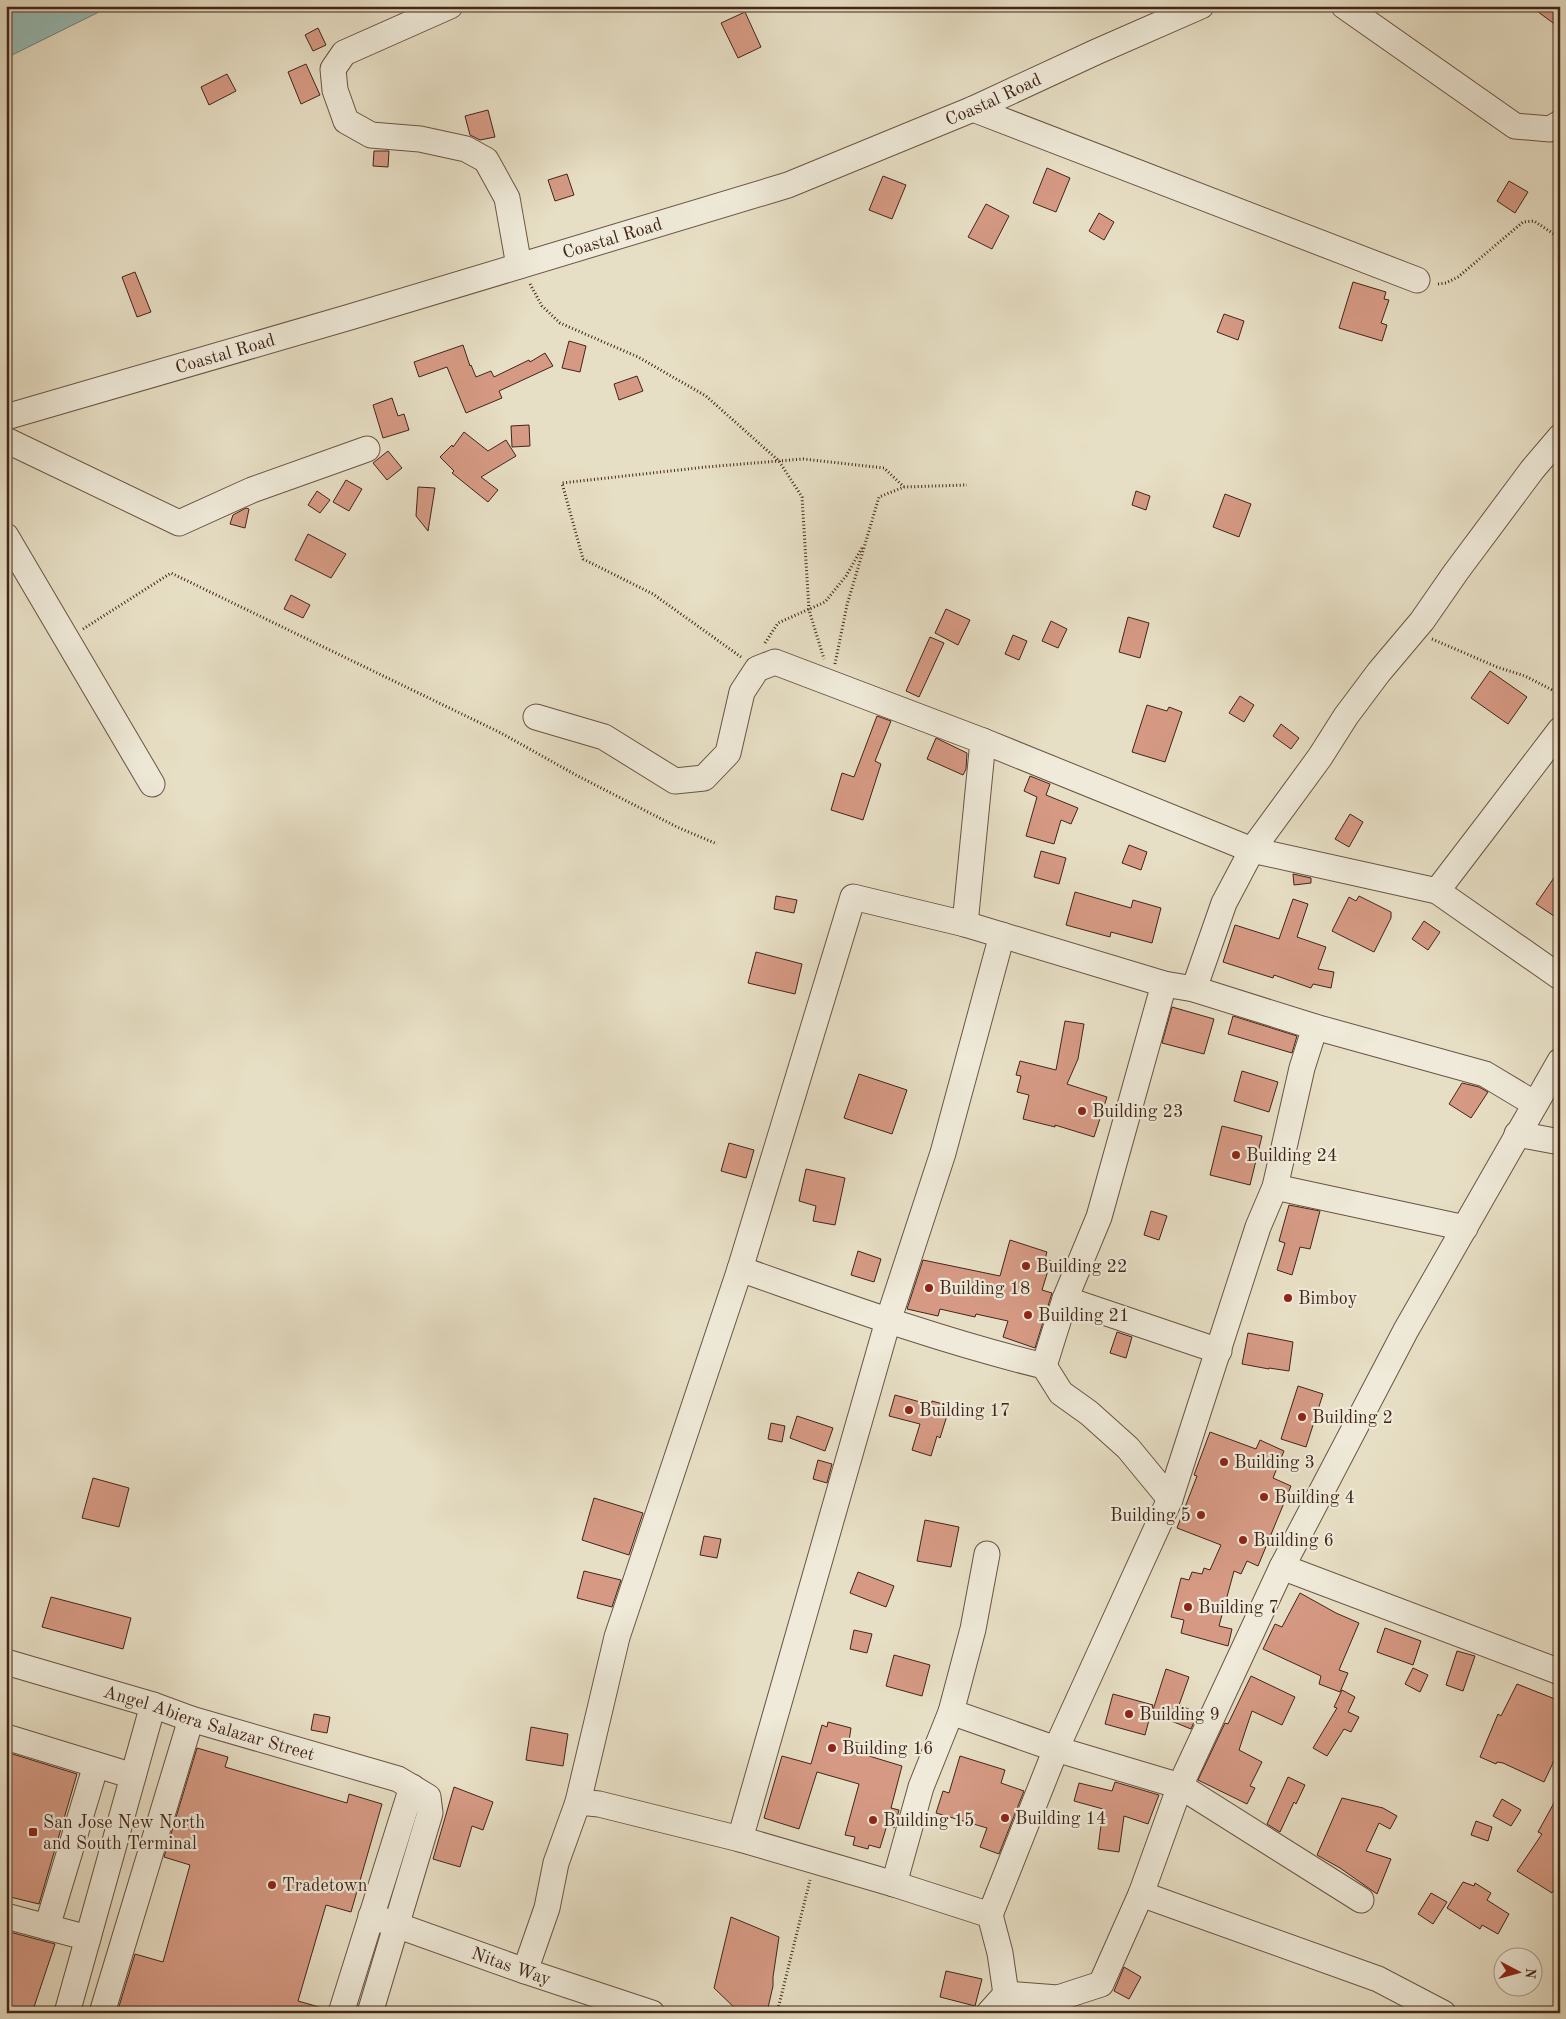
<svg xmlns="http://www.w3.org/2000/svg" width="1566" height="2019" font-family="'Old Standard TT',serif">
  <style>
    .water { fill: #97bcb6; stroke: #758077 }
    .building { fill: #d69a84; stroke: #422518 }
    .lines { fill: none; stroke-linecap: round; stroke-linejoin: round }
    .minor-casing { stroke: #6b5443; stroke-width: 27 }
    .path { stroke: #422518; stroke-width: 3; stroke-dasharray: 1 2.5; stroke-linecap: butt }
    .minor { stroke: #efead9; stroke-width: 25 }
    .poi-dot { fill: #8f2418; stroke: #efead9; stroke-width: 2 }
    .labels { text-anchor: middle; stroke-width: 4.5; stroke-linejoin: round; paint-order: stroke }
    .street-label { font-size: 18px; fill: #422518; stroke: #efead9 }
    .poi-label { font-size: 18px; fill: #422518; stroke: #efead9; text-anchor: start }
  </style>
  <rect width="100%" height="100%" fill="#e7dfc5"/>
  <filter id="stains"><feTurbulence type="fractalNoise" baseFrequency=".004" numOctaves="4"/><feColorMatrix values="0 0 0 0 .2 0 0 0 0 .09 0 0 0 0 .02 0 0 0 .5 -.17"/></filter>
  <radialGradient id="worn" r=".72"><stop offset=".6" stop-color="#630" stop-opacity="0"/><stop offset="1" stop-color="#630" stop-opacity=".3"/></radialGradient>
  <path class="water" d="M6 6H111L6 58Z"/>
  <path class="building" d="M1530 6H1560V28Z
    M745 12 761 47 738 58 721 23Z
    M318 28 326 45 313 51 305 35Z
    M306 64 320 95 301 104 288 72Z
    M227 74 236 91 209 105 201 87Z
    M488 110 495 137 480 140 470 135 465 116Z
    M374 151H389L388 167 373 166Z
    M1047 168 1070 178 1056 212 1033 203Z
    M567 174 574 195 555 201 548 180Z
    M883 176 906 185 892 219 869 210Z
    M1509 181 1528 192 1515 213 1497 201Z
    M986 204 1009 216 992 249 968 237Z
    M1099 213 1114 222 1104 240 1089 231Z
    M135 272 151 312 137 317 122 277Z
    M1353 282 1386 292 1384 299 1389 300 1381 323 1387 325 1382 341 1339 328Z
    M1224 314 1244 321 1238 340 1217 332Z
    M569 341 586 346 580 372 562 368Z
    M463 345 470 366 471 365 476 377 491 371 494 377 529 360 530 362 545 353 553 366 499 391 502 398 466 413 447 367 419 377 414 362Z
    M637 376 643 391 619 400 614 384Z
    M392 398 398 416 404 414 409 430 383 438 373 405Z
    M529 425 530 446 512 447 511 426Z
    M464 432 488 451 506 440 516 456 481 477 498 490 488 502 452 473 454 471 440 457 452 445 453 447Z
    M388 451 402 468 387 480 373 463Z
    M346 480 362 489 349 511 333 502Z
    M418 487 435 488 428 531 416 516Z
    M317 491 330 500 320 513 308 505Z
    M1136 491 1150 496 1146 510 1132 505Z
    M1225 494 1251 504 1239 537 1213 527Z
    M246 508 249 509 245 528 230 524 233 515Z
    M308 534 346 554 331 578 295 560Z
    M291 595 310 605 303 618 284 609Z
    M946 609 970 620 958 645 935 633Z
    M1128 617 1149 623 1140 658 1119 652Z
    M1051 621 1067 629 1058 648 1042 641Z
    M1013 635 1027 641 1019 660 1005 654Z
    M930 637 944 643 919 697 906 691Z
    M1490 671 1527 697 1508 724 1471 698Z
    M1240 696 1254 705 1244 722 1229 713Z
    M1147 705 1167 711 1169 707 1182 712 1165 762 1132 752Z
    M877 716 891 721 875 761 881 764 863 820 831 810 842 773 854 777Z
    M1281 724 1299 738 1291 749 1273 736Z
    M936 738 967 753 966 769 963 775 927 759Z
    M1030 776 1050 784 1046 795 1078 808 1071 824 1061 820 1054 844 1026 836 1037 797 1024 791Z
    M1350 814 1363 822 1349 847 1335 839Z
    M1129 845 1147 852 1141 870 1122 863Z
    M1041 851 1066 858 1059 884 1034 877Z
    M1560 869V920L1536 904Z
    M1293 874 1311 878V883L1294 885Z
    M1075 892 1131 908 1133 900 1161 908 1152 943 1111 932 1110 937 1066 925Z
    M776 896 797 900 794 913 774 909Z
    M1359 896 1391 912V918L1374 952 1332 931 1349 897 1356 901Z
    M1293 899 1308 904 1297 937 1326 947 1318 969 1334 972 1331 988 1313 984 1311 988 1274 975 1273 978 1223 962 1235 925 1279 939Z
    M1424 921 1440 932 1428 950 1412 939Z
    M756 952 802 964 795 994 748 983Z
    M1172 1007 1214 1019 1204 1054 1162 1043Z
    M1233 1016 1297 1036 1292 1053 1228 1034Z
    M1065 1021 1084 1024 1078 1059 1067 1084 1107 1097 1094 1137 1055 1125V1127L1023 1119 1029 1095 1017 1092 1021 1076 1016 1075 1020 1061 1056 1070Z
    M1242 1071 1278 1082 1269 1112 1234 1101Z
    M859 1074 907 1090 892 1134 844 1118Z
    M1462 1083 1479 1087 1488 1092 1471 1118 1449 1104Z
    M1222 1126 1262 1136 1250 1185 1210 1175Z
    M729 1143 754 1150 746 1178 721 1171Z
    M806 1169 845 1178 835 1225 813 1221 816 1206 799 1201Z
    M1289 1205 1320 1211 1310 1249 1300 1247 1292 1275 1277 1270 1285 1243 1279 1241Z
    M1151 1211 1167 1216 1159 1240 1144 1235Z
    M1010 1240 1047 1252 1045 1259 1051 1261 1042 1290 1052 1293 1035 1348 1003 1337 1008 1321 976 1314 975 1317 940 1309 938 1316 907 1309 923 1260 1000 1276Z
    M858 1251 881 1259 874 1282 851 1275Z
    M1117 1332 1132 1337 1126 1358 1110 1353Z
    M1248 1333 1293 1342 1289 1371 1269 1368V1369L1242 1364Z
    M1298 1386 1323 1394 1306 1447 1281 1439Z
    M895 1395 931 1405 932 1401 950 1406 940 1438 937 1436 931 1456 912 1450 920 1424 889 1416Z
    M797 1416 833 1428 825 1451 790 1438Z
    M771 1423 785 1426 782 1442 768 1439Z
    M1210 1432 1256 1449 1260 1440 1284 1451 1273 1478 1291 1486 1258 1566 1247 1561 1241 1574 1234 1571 1219 1626 1232 1629 1228 1646 1181 1633 1184 1620 1171 1617 1181 1578 1189 1580 1192 1572 1202 1574 1204 1568 1210 1570 1221 1545 1177 1528 1197 1476 1194 1475Z
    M818 1460 832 1464 827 1483 813 1479Z
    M93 1478 129 1488 119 1527 82 1518Z
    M594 1498 643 1513 629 1555 582 1540Z
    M925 1520 959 1527 951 1567 917 1561Z
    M704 1536 721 1539 717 1558 700 1555Z
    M584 1571 621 1580 612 1607 577 1598Z
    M858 1572 894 1586 886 1607 850 1593Z
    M1300 1593 1336 1613 1359 1623 1339 1670 1348 1673 1340 1692 1319 1684 1321 1676 1263 1649 1275 1624 1282 1627Z
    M51 1597 131 1618 123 1649 42 1627Z
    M1385 1628 1421 1641 1413 1665 1377 1652Z
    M854 1630 872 1634 867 1653 850 1649Z
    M1457 1651 1475 1656 1463 1691 1446 1685Z
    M894 1655 930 1665 922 1696 886 1686Z
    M1413 1668 1428 1675 1420 1692 1405 1684Z
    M1166 1669 1189 1677 1179 1705 1198 1713 1191 1729 1152 1713Z
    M1251 1676 1295 1697 1282 1725 1252 1711 1239 1750 1262 1762 1250 1786 1255 1788 1247 1804 1198 1780 1225 1723 1228 1724Z
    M1517 1684 1560 1701V1748L1544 1782 1503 1763 1497 1762 1496 1764 1480 1757 1498 1714 1501 1716Z
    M1342 1690 1355 1697 1348 1712 1359 1717 1351 1732 1344 1729 1327 1756 1313 1748 1337 1708 1334 1707Z
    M1113 1694 1153 1705 1145 1735 1105 1724Z
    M314 1714 330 1717 327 1733 311 1730Z
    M828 1722 851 1728 849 1741 872 1746 869 1756 902 1766 891 1808 899 1810 894 1828 887 1825 880 1848 869 1845 868 1849 853 1845 855 1837 845 1835 859 1784 817 1772 799 1829 764 1818 782 1756 811 1764 822 1725 827 1727Z
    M531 1727 568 1734 563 1766 526 1760Z
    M197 1748 228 1757 225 1767 347 1803 349 1794 382 1804 351 1912 326 1905 298 2001 326 2009 325 2013H117L135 1954 163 1962 190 1865 164 1857Z
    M6 1752 77 1774 39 1904 6 1896Z
    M960 1756 1005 1770 1001 1783 1024 1791 999 1854 980 1847 987 1828 936 1813 943 1791 949 1793Z
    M1288 1777 1305 1785 1296 1804 1294 1802 1280 1832 1267 1824Z
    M1115 1782 1159 1795 1148 1824 1124 1816 1119 1852 1098 1849 1103 1809 1074 1801 1079 1783 1112 1791Z
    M454 1787 493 1802 483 1830 472 1826 460 1867 433 1859Z
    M1560 1792V1841L1555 1850 1560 1852V1881L1552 1893 1517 1871 1542 1834 1538 1832Z
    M1342 1798 1383 1808 1397 1816 1390 1829 1379 1823 1366 1851 1391 1859 1377 1894 1340 1868 1317 1855Z
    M1502 1799 1521 1810 1511 1826 1493 1816Z
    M1476 1821 1492 1827 1488 1841 1471 1835Z
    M1463 1882 1474 1886 1475 1883 1491 1893 1487 1900 1509 1914 1498 1934 1482 1925 1480 1929 1447 1908Z
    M1431 1893 1447 1902 1433 1924 1418 1914Z
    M731 1917 779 1937 773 1977V1986L767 2012 740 2013 714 1988Z
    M6 1931 55 1944 32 2013H6Z
    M1124 1967 1141 1977 1129 1999 1114 1991Z
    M946 1971 982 1979 975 2006 940 1997Z"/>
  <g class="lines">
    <g class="minor-casing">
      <g id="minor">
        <path d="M450 6 344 53 333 69 335 90 346 121 371 135 420 139 466 149 486 160 507 198 519 266"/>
        <path d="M1344 6 1515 126 1550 129 1560 123"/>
        <path d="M973 109 1417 280"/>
        <path id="s1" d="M6 417 350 317 788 185 973 109 1096 52 1201 6"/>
        <path d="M6 440 179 523 252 490 367 449"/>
        <path d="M6 536 152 784"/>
        <path d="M536 717 604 737 675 781 704 778 728 753 742 692 757 669 775 662 983 741 1252 850 1437 891 1560 977"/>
        <path d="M1437 891 1560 730"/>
        <path d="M965 924 983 741"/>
        <path d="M1194 989 1224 903 1252 850 1320 757 1346 716 1379 672 1422 621 1456 572 1532 470 1560 437"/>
        <path d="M1517 1134 1560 1142"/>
        <path d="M1275 1187 1465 1228"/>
        <path d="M740 1269C840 1304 940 1341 1044 1366L1065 1299 1099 1217 1164 984"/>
        <path d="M1065 1299 1219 1351"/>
        <path d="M1044 1366 1061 1393 1089 1413 1128 1448 1170 1499"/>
        <path d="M1282 1567 1560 1672"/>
        <path id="s2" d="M6 1662 153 1705 191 1719 398 1779 428 1797 430 1813 370 2013"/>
        <path d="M951 1712 1056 1749 1180 1786 1361 1900"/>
        <path d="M6 1737 133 1776"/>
        <path d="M578 1802 617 1637 740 1269 853 897 965 924 1164 984 1194 989 1315 1027 1485 1074 1535 1104"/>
        <path d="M740 1839 888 1321 943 1153 1002 935"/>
        <path d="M894 1884 921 1787 951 1712 973 1629 987 1554"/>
        <path d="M1141 1894 1378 1979 1443 2013"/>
        <path d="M990 1915 1056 1749 1170 1499 1258 1227 1275 1187 1302 1068 1315 1027"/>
        <path d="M6 1916 88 1938"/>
        <path id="s3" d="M371 1916 525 1971 652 2013"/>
        <path d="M47 1927 96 1765"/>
        <path d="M525 1971 547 1908 556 1863 578 1802 599 1804 740 1839 894 1884 990 1915 1000 1953 1006 1994"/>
        <path d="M67 2013 153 1705"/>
        <path d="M102 2013 191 1719"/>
        <path d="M341 2013 412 1787"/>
        <path d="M989 2013 1006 1994 1058 1998 1101 1984 1141 1894 1180 1786 1282 1567 1406 1330 1560 1061"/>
      </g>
    </g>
    <path class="path" d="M530 284 542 306 560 323 638 357 706 396 779 461 802 497 809 610 824 659
      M1438 284 1446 283 1458 277 1523 222 1534 221 1560 238
      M83 629 171 573 501 733 576 775 677 827 717 844
      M1432 639 1497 667 1525 676 1560 694
      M765 643 778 623 825 602 846 576 862 548
      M741 657 653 594 583 559 562 483 706 467 803 459 884 468 904 487
      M835 664 847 605 879 497 904 487 967 485
      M777 2013 810 1880"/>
    <use href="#minor" class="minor"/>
  </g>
  <g class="poi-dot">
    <circle cx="1082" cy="1111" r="5"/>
    <circle cx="1236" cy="1155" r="5"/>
    <circle cx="1026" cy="1266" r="5"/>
    <circle cx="929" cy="1288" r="5"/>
    <circle cx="1288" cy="1298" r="5"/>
    <circle cx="1028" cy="1315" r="5"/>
    <circle cx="909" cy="1410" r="5"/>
    <circle cx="1302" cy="1417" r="5"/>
    <circle cx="1224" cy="1462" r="5"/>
    <circle cx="1264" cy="1497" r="5"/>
    <circle cx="1201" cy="1515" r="5"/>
    <circle cx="1243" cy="1540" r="5"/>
    <circle cx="1188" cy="1607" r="5"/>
    <circle cx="1129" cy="1714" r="5"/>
    <circle cx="832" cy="1748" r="5"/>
    <circle cx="1005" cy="1818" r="5"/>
    <circle cx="873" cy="1820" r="5"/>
    <rect x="28" y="1827" width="10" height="10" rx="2.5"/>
    <circle cx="272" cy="1885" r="5"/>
  </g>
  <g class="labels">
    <g class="street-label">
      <text dy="6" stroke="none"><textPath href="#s1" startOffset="1038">Coastal Road</textPath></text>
      <text dy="6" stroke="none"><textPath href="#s1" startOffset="632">Coastal Road</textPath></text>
      <text dy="6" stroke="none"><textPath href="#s1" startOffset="228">Coastal Road</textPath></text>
      <text dy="6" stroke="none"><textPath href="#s2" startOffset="212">Angel Abiera Salazar Street</textPath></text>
      <text dy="6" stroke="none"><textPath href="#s3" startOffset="149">Nitas Way</textPath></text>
    </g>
    <g class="poi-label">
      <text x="1092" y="1117">Building 23</text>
      <text x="1246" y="1161">Building 24</text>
      <text x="1036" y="1272">Building 22</text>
      <text x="939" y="1294">Building 18</text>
      <text x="1298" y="1304">Bimboy</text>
      <text x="1038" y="1321">Building 21</text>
      <text x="919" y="1416">Building 17</text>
      <text x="1312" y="1423">Building 2</text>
      <text x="1234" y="1468">Building 3</text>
      <text x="1274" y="1503">Building 4</text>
      <text x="1191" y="1521" text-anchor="end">Building 5</text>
      <text x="1253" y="1546">Building 6</text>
      <text x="1198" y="1613">Building 7</text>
      <text x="1139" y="1720">Building 9</text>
      <text x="842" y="1754">Building 16</text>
      <text x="1015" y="1824">Building 14</text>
      <text x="883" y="1826">Building 15</text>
      <text x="43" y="1828">San Jose New North<tspan x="43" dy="21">and South Terminal</tspan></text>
      <text x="282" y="1891">Tradetown</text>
    </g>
  </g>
  <rect width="1566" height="2019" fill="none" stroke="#e7dfc5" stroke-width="25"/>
  <rect x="8" y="8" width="1551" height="2004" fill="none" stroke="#422518" stroke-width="2.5"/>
  <rect x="12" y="12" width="1541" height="1994" fill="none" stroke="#422518"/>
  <g transform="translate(1518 1972) rotate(96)"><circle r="24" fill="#efead9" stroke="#aa9b8c"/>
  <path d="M0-4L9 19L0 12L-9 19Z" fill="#8f2418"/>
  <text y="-8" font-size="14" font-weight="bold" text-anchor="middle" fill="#422518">N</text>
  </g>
  <rect width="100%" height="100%" filter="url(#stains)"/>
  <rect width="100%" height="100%" fill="url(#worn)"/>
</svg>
